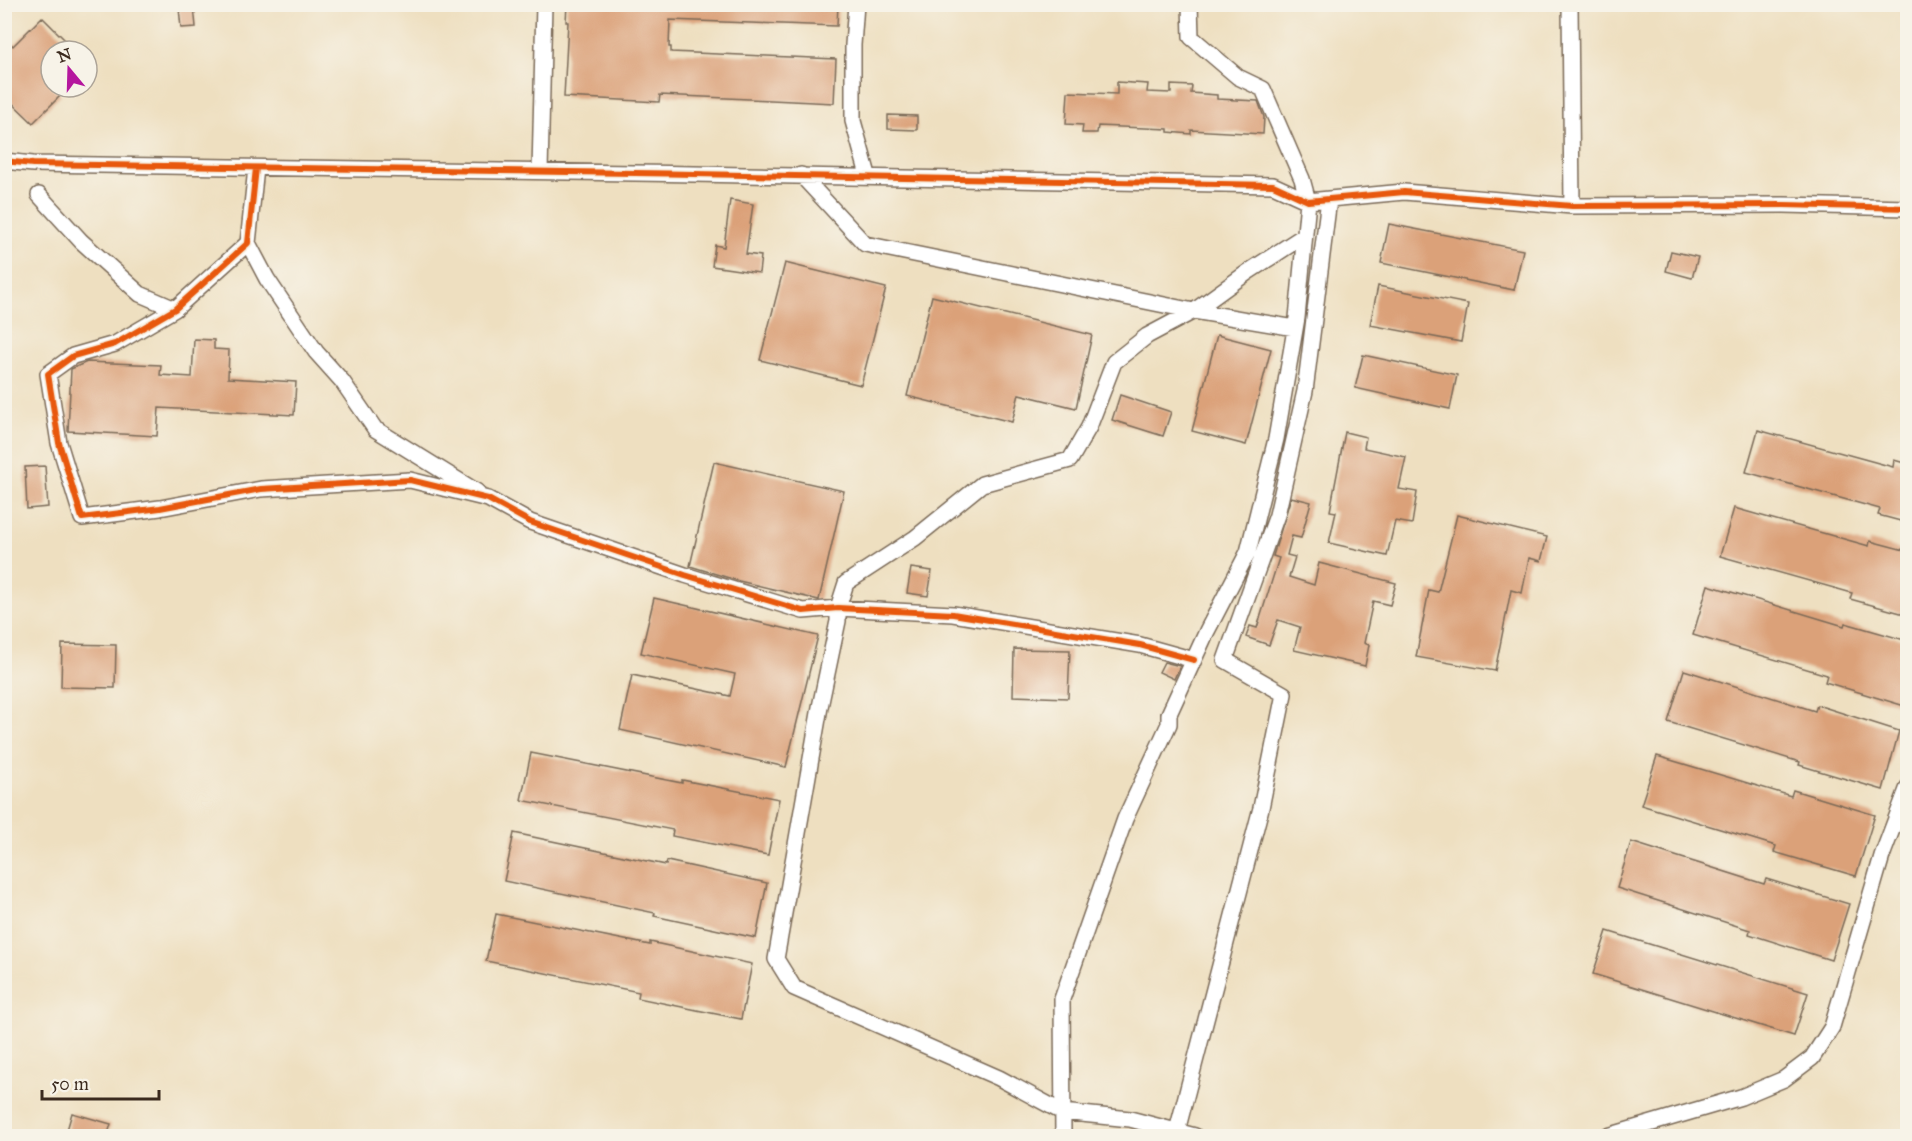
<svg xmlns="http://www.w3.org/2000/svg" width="1912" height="1141" font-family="'IM FELL Great Primer',serif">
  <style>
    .building { fill: #dba179 }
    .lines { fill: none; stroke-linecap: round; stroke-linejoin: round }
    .minor-casing { stroke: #7a6957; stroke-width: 18 }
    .minor { stroke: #fff; stroke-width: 15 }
    .cycleway-casing { stroke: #f7f3e8; stroke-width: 10 }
    .cycleway { stroke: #e8590c; stroke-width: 6 }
  </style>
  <rect width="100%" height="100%" fill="#f7f3e8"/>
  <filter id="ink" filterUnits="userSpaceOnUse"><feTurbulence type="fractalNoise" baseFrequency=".0167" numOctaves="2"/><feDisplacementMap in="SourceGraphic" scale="12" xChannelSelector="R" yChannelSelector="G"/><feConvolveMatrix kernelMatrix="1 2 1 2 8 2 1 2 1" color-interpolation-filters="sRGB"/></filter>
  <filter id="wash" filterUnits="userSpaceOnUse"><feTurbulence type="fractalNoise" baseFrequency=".008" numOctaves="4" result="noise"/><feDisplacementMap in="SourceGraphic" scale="24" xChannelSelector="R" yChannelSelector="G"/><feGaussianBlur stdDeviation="1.35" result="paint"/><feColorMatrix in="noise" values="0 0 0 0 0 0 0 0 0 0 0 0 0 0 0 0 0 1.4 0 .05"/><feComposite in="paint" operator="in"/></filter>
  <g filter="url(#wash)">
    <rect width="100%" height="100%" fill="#eedfc0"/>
    <g id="blocks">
      <path class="building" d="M567 4H838L837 26 670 20 669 47H671V52L836 59 834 103 660 95 659 102 564 97 568 22H566Z
        M194 7 196 27 181 28 179 8Z
        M42 17 76 51H51V87L61 95 33 123 4 95V37L13 46Z
        M1117 82 1148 84 1147 92 1171 93V85L1192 86 1191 93 1217 95V99L1258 101 1264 117 1263 134 1191 130V134L1168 132V129L1098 126 1097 133H1082L1083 125 1066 124 1068 92 1117 94Z
        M888 115 917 116V130L888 129Z
        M730 200 753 204 746 254 761 256 759 273 712 266 715 245 724 247Z
        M1389 224 1523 250 1514 290 1381 263Z
        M1671 251 1698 257 1692 278 1666 271Z
        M785 263 886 288 861 385 760 360Z
        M1378 286 1468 304 1461 342 1370 325Z
        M932 296 1092 335 1076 408 1019 394 1012 422 907 396Z
        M1217 335 1271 349 1246 445 1192 431Z
        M194 339 214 340V349L229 350 228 378 296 382 294 415 159 408 157 436 68 431 71 369 87 362 161 365 160 375 192 377Z
        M1363 355 1457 375 1450 409 1355 388Z
        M1120 395 1171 412 1163 436 1112 420Z
        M1758 430 1893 467 1894 460 1908 464V523L1878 515 1880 509 1746 472Z
        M1345 432 1366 437 1364 448 1406 457 1399 489 1417 492 1412 524 1395 521 1387 556 1329 543 1336 512 1330 511Z
        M714 462 844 491 819 600 739 581 690 566Z
        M45 466 48 507 27 509 25 467Z
        M1291 497 1311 502 1301 538 1292 536 1287 555 1295 557 1289 577 1314 585 1319 563 1396 583 1390 605 1373 601 1364 643 1369 645 1365 666 1294 650 1300 627 1278 620 1269 645 1246 637 1250 626 1257 628 1279 558 1273 556Z
        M1734 508 1869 546 1870 541 1908 551V615L1850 599 1852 593 1720 556Z
        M1457 515 1547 537 1541 561 1529 558 1522 593 1511 590 1495 671 1416 657 1429 590 1438 592Z
        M911 568 932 571 928 596 907 593Z
        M1708 585 1844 626 1845 623 1908 641V707L1825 682 1827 675 1693 635Z
        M654 598 818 636 786 767 620 730 632 675 730 696 735 674 641 653Z
        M62 644 116 645 115 688 61 687Z
        M1014 649 1070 650 1068 698 1013 696Z
        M1164 662 1180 666 1174 679 1159 672Z
        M1684 670 1815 711 1817 705 1899 731 1883 790 1799 765 1800 762 1668 722Z
        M531 753 682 783V780L779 799 768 855 672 836 673 830 521 800Z
        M1657 756 1791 796 1793 790 1875 815 1856 876 1774 852 1776 846 1641 805Z
        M514 833 666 865 667 861 767 883 756 938 654 916 655 913 504 881Z
        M1631 842 1764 884 1766 879 1849 904 1831 960 1749 934 1750 930 1617 888Z
        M496 914 650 945V942L752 964 741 1019 638 998 639 992 486 961Z
        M1607 931 1808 993 1794 1036 1593 974Z
        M72 1113 111 1124 107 1137H65Z"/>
    </g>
  </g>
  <g filter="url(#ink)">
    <use href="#blocks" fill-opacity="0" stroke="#7a6957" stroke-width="1.5"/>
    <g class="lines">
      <g class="minor-casing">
        <path id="minor" d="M856 4 853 45V121L868 175
          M1570 4 1572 206
          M4 161 33 164C446 171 860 175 1273 185L1308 201 1404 192 1572 206 1784 205 1908 208
          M256 168 248 243 175 309 115 344 73 356 48 374 59 443 82 518 160 508 261 489 410 480 488 499 530 522 685 575 803 611 838 608 953 614 1140 645 1194 660
          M540 171 544 4
          M801 175 865 244 1194 311 1295 328
          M39 195 81 241 140 294 175 309
          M248 243 267 279 316 352 342 381 375 429 477 492
          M1177 1131 1261 808 1284 694 1225 660 1277 515 1305 391 1329 199
          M1063 1136 1062 999 1125 819 1169 724V714L1207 631 1248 552 1276 439 1297 318 1308 201 1302 179 1263 89 1238 77 1191 37 1190 4
          M1195 1136 1130 1119 1062 1112 999 1078 794 988 776 959 820 707 838 621V608L846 583 915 538 982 484 1070 460 1089 427 1114 362 1147 336 1194 311 1248 272 1305 235
          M1608 1136 1741 1097 1784 1079 1812 1058 1832 1027 1882 856 1908 787"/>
      </g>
      <use href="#minor" class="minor"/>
      <g class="cycleway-casing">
        <path id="cycleway" d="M4 161 33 164C446 171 860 175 1273 185L1308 201 1404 192 1572 206 1784 205 1908 208
          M256 168 248 243 175 309 115 344 73 356 48 374 59 443 82 518 160 508 261 489 410 480 488 499 530 522 685 575 803 611 838 608 953 614 1140 645 1194 660"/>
      </g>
      <use href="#cycleway" class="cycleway"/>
    </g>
  </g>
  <rect width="1912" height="1141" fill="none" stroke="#f7f3e8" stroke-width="24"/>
  <g transform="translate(69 69) rotate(341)"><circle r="28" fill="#f7f3e8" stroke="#aca397" stroke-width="1.5"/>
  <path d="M0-4.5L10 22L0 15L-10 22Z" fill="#b5179e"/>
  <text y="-9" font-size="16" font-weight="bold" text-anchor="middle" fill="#3b2a1e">N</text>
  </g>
  <path d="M42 1090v9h117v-9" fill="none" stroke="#3b2a1e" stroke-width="3"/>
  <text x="51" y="1090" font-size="18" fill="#3b2a1e" stroke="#f7f3e8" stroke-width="4.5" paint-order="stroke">50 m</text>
</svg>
